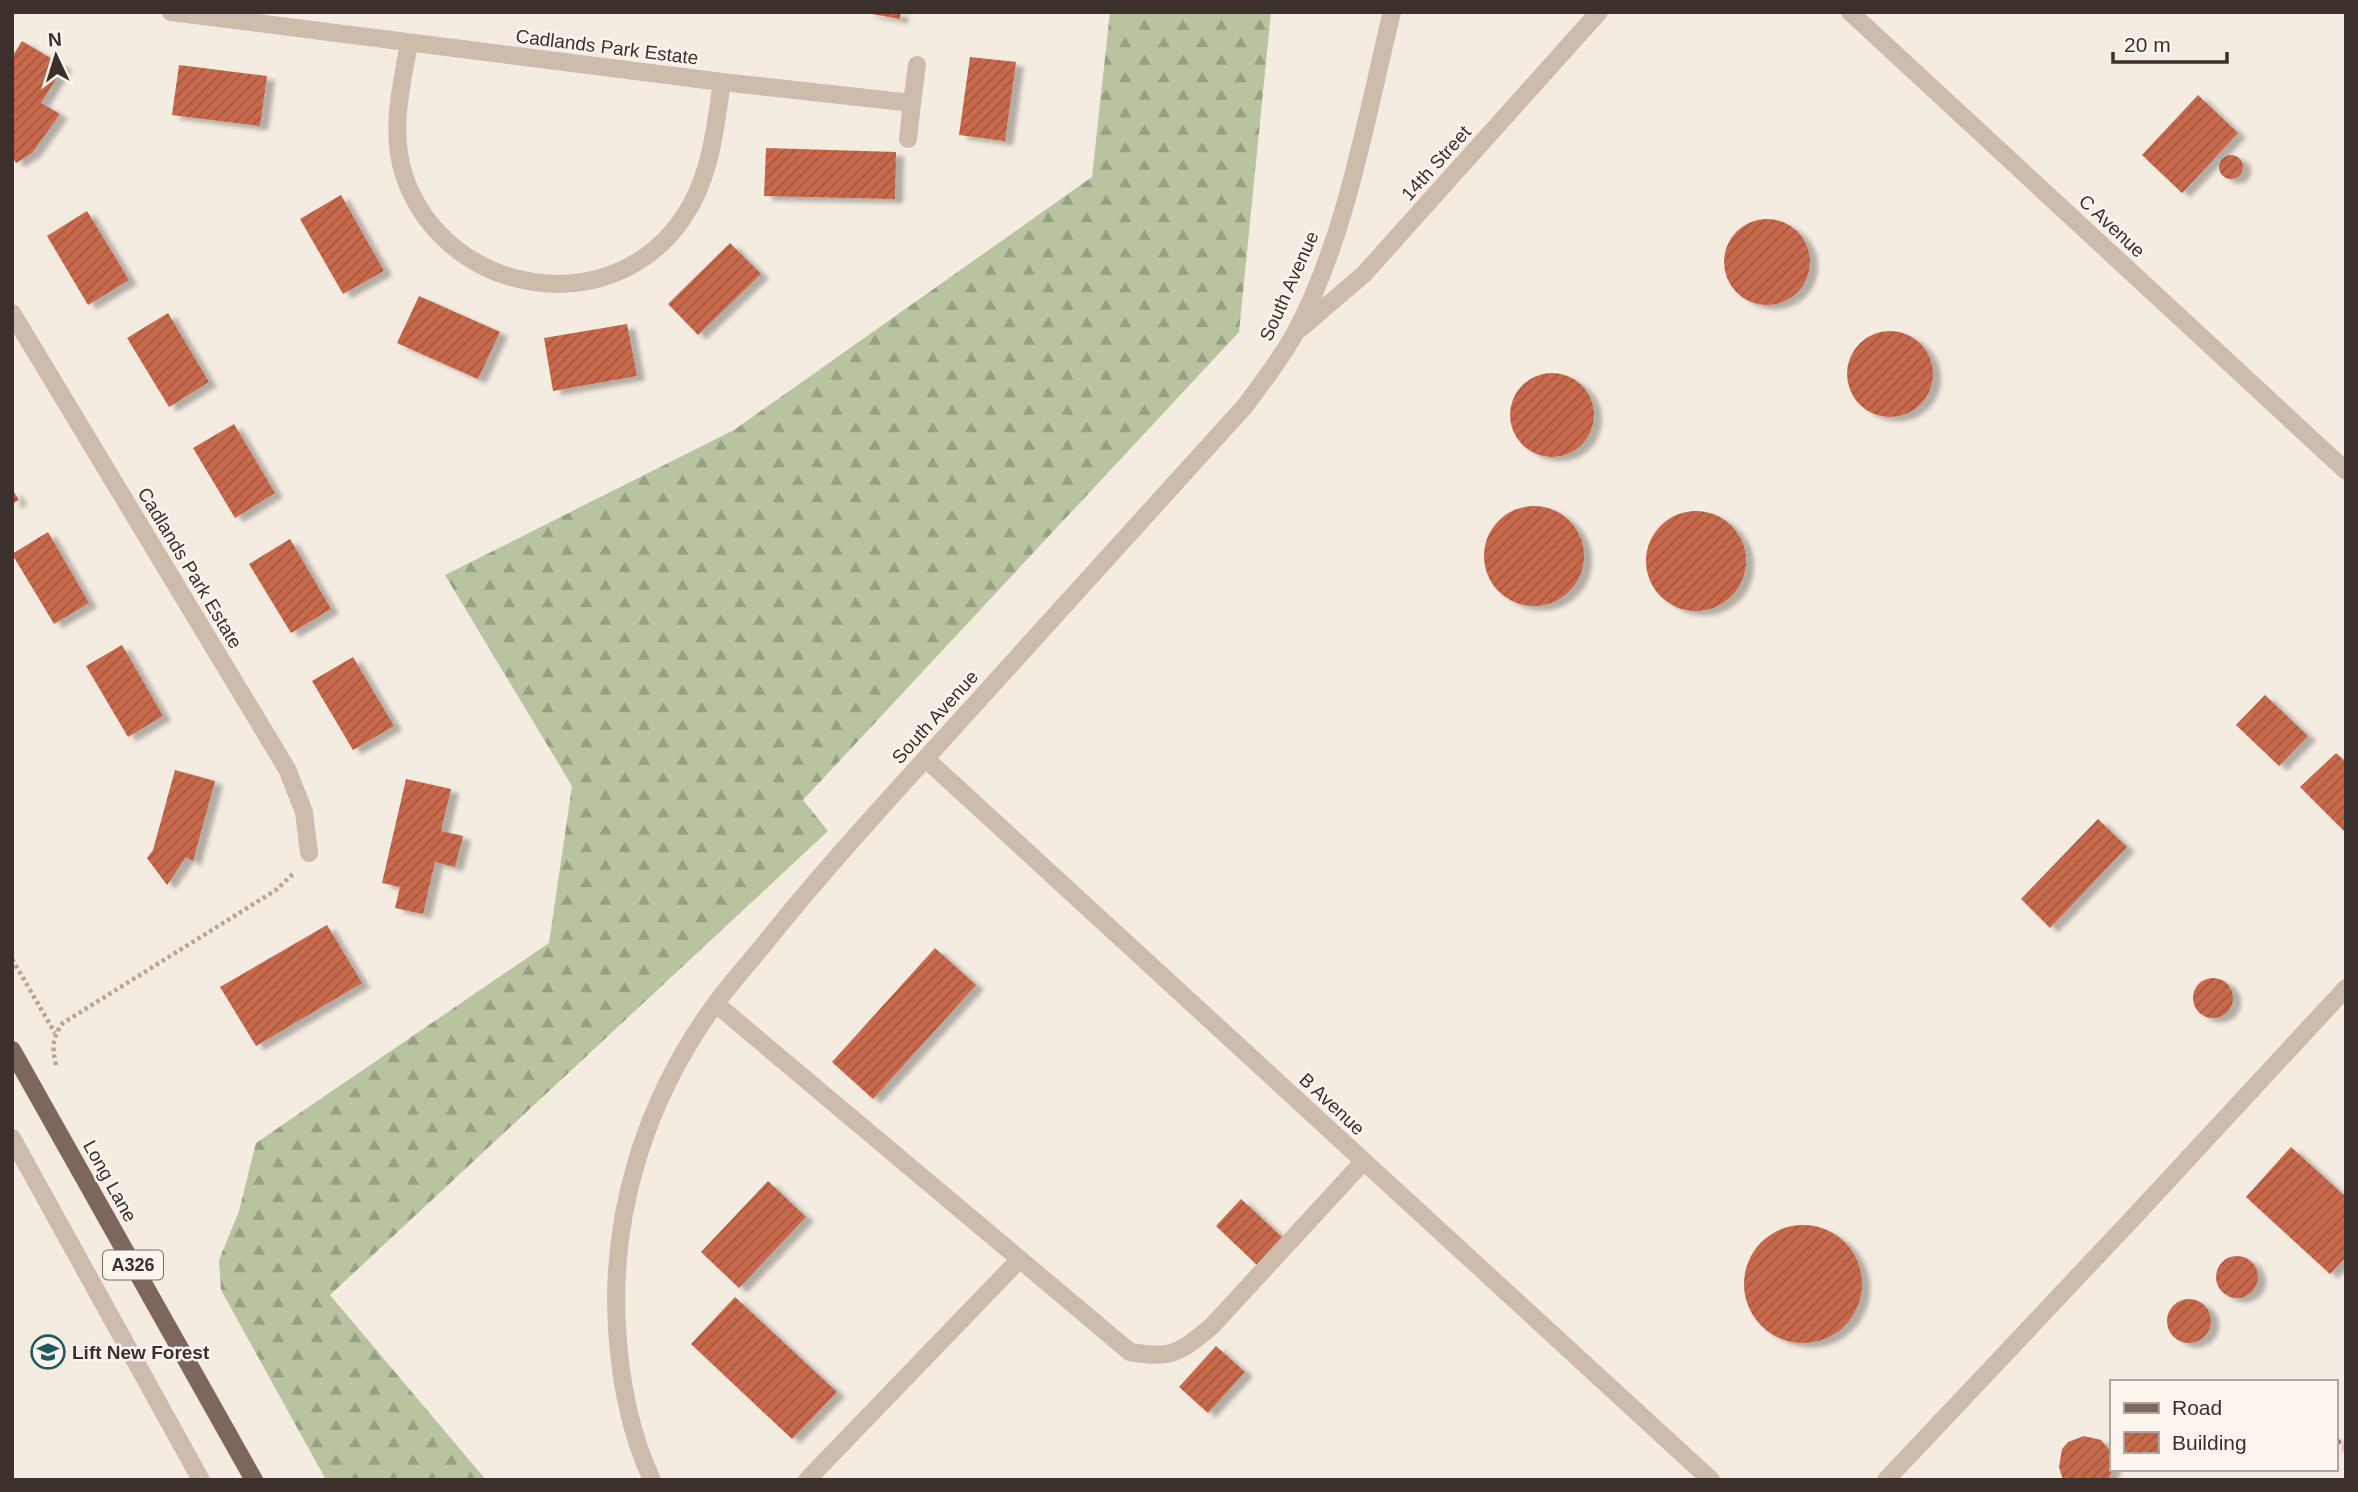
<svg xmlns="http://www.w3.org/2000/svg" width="2358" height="1492" font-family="Arial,sans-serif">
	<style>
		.forest { fill: url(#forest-firs) }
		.building { fill: url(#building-hatch); filter: url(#shadow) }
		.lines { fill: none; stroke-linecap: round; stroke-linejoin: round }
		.path { stroke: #b9a596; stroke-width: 4.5; stroke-dasharray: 3.5 3.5; stroke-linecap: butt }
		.lane { stroke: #cdbbac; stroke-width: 18 }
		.street { stroke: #cdbbac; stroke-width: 18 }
		.primary { stroke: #7d675c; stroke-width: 18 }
		.labels { text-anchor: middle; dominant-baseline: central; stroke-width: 5; stroke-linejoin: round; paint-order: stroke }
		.shield { fill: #fbf5ee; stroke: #756b66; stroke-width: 2 }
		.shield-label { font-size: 18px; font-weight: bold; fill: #3b302b }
		.street-label { font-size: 19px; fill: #3b302b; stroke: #fbf5ee }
		.poi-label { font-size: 19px; font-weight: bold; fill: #3b302b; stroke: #fbf5ee; text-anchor: start }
	</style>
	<defs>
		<pattern id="forest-firs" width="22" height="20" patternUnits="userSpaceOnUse" patternTransform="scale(1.75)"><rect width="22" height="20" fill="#b8c4a0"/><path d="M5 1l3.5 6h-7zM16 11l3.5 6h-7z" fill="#97a083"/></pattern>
		<pattern id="building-hatch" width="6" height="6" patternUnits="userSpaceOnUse" patternTransform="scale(1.75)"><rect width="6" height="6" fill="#c8694b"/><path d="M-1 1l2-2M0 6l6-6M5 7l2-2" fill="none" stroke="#a4573f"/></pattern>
		<filter id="shadow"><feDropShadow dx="8" dy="4.5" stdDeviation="2" flood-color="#0004"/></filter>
	</defs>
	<rect width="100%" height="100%" fill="#f4ebe1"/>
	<path class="forest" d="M1110,12h161l-32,320 -436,468 25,31 -498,464 156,185h-160l-105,-190 -2,-30 20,-49 17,-68 293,-200 23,-157 -127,-211 289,-145 358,-253z"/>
	<g class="building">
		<path d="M861,12h40l-1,7z"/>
		<path d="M22,41l42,25 -23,37 19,11 -28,39 -16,10 -4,-7v-99z"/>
		<path d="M970,57l46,5 -11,79 -46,-6z"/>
		<path d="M179,65l88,11 -7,50 -88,-11z"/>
		<path d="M2198,95l40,38 -56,60 -40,-38z"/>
		<path d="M766,148l130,4 -1,47 -131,-3z"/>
		<circle cx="2231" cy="167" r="12"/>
		<path d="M341,195l43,76 -41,23 -43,-75z"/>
		<path d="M87,211l42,69 -41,25 -41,-69z"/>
		<circle cx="1767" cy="262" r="43"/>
		<path d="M730,243l31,31 -63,61 -30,-31z"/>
		<path d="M419,296l81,36 -22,47 -81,-36z"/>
		<path d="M168,313l41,69 -40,25 -42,-69z"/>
		<path d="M627,324l10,52 -84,15 -9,-53z"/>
		<circle cx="1890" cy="374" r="43"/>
		<circle cx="1552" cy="415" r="42"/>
		<path d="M234,424l41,69 -40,25 -42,-70z"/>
		<path d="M12,489l7,11 -7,4z"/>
		<circle cx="1534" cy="556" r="50"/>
		<circle cx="1696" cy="561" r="50"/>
		<path d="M48,532l41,71 -35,21 -42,-70z"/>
		<path d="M290,539l41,70 -40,24 -42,-69z"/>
		<path d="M122,645l41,71 -35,21 -42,-71z"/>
		<path d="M353,657l41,69 -41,24 -41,-69z"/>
		<path d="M2265,695l43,41 -29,30 -43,-41z"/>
		<path d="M2336,753l10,9v71l-46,-46z"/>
		<path d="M175,770l40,11 -22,80 -7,-4 -19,28 -20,-27 6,-8z"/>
		<path d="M406,779l45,10 -10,42 22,5 -8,31 -20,-5 -12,52 -28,-6 5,-21 -18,-4z"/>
		<path d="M2098,819l29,28 -77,81 -29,-29z"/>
		<path d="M327,925l35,58 -106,63 -36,-59z"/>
		<path d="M935,948l41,37 -103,114 -41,-37z"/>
		<circle cx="2213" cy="998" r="20"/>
		<path d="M2291,1147l55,50v60l-16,17 -84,-77z"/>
		<path d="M768,1181l38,36 -67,71 -38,-36z"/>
		<path d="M1241,1199l43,40 -26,27 -42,-40z"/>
		<circle cx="1803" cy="1284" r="59"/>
		<circle cx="2237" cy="1277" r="21"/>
		<path d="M735,1297l102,95 -45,47 -101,-95z"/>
		<circle cx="2189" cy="1321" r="22"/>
		<path d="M1216,1346l29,26 -37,41 -29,-26z"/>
		<path d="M2335,1435l7,7 -7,7z"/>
		<path d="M2084,1436l17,4 10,12 2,17 -5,11h-44l-2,-3 -3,-10 3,-18 6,-7z"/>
	</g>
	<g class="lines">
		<g class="path">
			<path d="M12,959l43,74"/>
			<path d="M56,1065c-4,-17 -4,-28 7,-42l213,-133 18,-17"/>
		</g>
		<g class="lane">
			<path d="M1850,12l496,459"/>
			<path d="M1300,329l64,-55 235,-262"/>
			<path d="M926,759l785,721"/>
			<path d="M716,1004l414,348c42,7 49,1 81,-25l152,-165"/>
			<path d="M12,1138l189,342"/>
			<path d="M652,1480c-22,-47 -32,-101 -35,-152 -7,-117 30,-231 99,-325 18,-24 39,-47 58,-71 55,-68 114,-132 172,-196 100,-110 200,-220 299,-330 17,-23 35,-46 49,-71 52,-96 72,-217 98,-323"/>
			<path d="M807,1480l213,-221"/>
			<path d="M1886,1480l247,-262 213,-230"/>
		</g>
		<g class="street">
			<path d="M171,12l551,70c-7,46 -11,96 -39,136 -73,107 -239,77 -279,-43 -14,-43 -3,-88 5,-131"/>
			<path d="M722,82l190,21 5,-38"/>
			<path d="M908,139l4,-36"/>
			<path d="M12,313l275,456 17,43 5,41"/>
		</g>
		<path class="primary" d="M12,1050l242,430"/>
	</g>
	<defs>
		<symbol id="school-ring" viewBox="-11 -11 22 22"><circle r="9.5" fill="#fbf5ee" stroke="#1f5a5e" stroke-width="1.5"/><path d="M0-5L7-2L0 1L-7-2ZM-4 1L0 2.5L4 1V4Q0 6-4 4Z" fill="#1f5a5e"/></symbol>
	</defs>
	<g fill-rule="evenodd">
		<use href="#school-ring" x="29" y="1333" width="38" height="38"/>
	</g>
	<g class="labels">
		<rect class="shield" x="103" y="1250.5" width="60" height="29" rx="5"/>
		<g class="shield-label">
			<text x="133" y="1265">A326</text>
		</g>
		<g class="street-label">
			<text transform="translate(607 47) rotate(7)">Cadlands Park Estate</text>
			<text transform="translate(1436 163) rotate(-48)">14th Street</text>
			<text transform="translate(2112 226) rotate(43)">C Avenue</text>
			<text transform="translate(1289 286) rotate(-66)">South Avenue</text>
			<text transform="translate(190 568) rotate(59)">Cadlands Park Estate</text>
			<text transform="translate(935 717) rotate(-48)">South Avenue</text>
			<text transform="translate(1332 1104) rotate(43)">B Avenue</text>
			<text transform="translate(110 1181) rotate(61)">Long Lane</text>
		</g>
		<g class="poi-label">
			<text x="72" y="1352">Lift New Forest</text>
		</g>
	</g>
	<rect width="2358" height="1492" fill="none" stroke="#3b302b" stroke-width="28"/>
	<rect x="2110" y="1380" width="228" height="91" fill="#fbf5ee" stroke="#aea6a0" stroke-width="2"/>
	<rect x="2124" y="1403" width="35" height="10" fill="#7d675c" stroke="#aea6a0" stroke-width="2"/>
	<text x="2172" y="1415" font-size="21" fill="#3b302b">Road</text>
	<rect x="2124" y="1432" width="35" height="21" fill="url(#building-hatch)" stroke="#aea6a0" stroke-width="2"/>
	<text x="2172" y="1450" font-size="21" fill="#3b302b">Building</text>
	<g transform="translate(56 56) rotate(356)" stroke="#fbf5ee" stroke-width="5" paint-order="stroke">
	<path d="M0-5L12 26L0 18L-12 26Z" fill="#3b302b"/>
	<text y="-10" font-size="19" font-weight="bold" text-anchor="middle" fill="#3b302b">N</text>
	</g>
	<path d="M2113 52v10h114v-10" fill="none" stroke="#3b302b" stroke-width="3.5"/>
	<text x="2124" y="52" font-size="21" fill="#3b302b" stroke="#fbf5ee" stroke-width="5" paint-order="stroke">20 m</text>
</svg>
